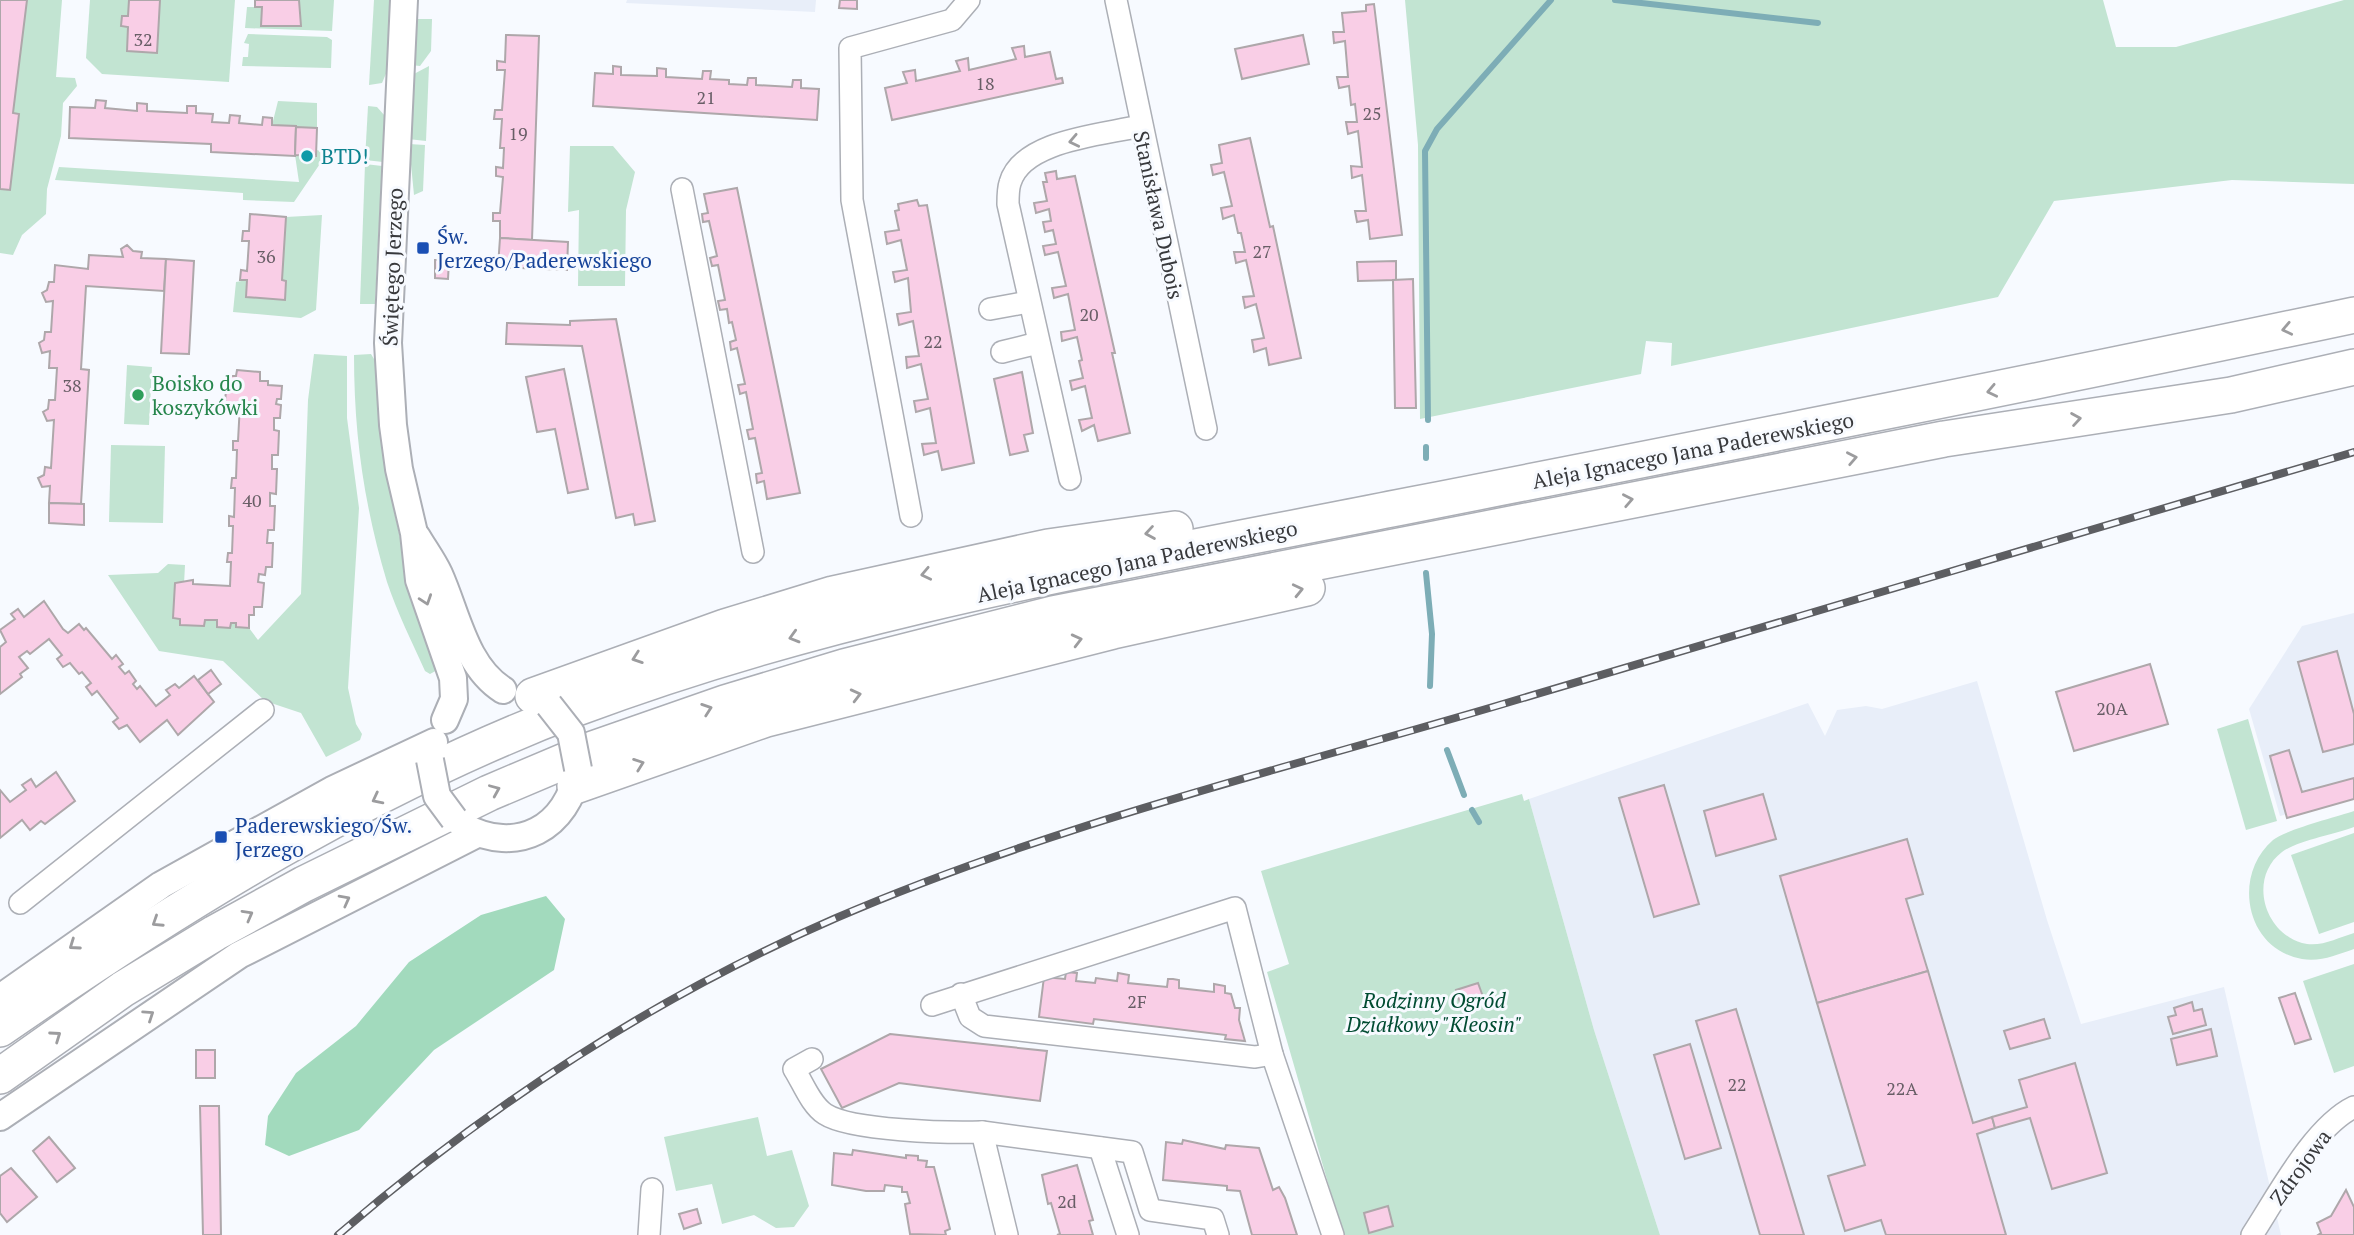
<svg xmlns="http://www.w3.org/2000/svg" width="2354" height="1235" font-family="'PT Serif',serif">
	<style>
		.built { fill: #e8eef9 }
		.green { fill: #c2e4d2 }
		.forest { fill: #a2dabd }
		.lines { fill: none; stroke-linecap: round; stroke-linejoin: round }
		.stream { stroke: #7dadb6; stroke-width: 6 }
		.building { fill: #f9cee6; stroke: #aea7aa; stroke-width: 2 }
		.minor-casing { stroke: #acafb6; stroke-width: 24 }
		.tertiary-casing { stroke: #acafb6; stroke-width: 30 }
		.primary-casing { stroke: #acafb6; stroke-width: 38 }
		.minor { stroke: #fff; stroke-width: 21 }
		.tertiary { stroke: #fff; stroke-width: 26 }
		.primary { stroke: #fff; stroke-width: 35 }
		.rail-casing { stroke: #5d5e62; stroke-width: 8 }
		.rail { stroke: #f7faff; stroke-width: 5; stroke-dasharray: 16; stroke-linecap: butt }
		.tertiary-bridge-casing { stroke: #acafb6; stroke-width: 30; stroke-linecap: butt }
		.tertiary-bridge { stroke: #fff; stroke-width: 26 }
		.oneway { stroke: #9c9c9e }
		.culture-dot { fill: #0f9aa8; stroke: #f7faff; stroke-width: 2.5 }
		.transit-dot { fill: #1a4fb4; stroke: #f7faff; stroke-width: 2.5 }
		.leisure-dot { fill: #2e9e5b; stroke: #f7faff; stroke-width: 2.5 }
		.labels { text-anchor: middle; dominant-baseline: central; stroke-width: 6; stroke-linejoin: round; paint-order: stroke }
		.number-label { font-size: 18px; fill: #685e66 }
		.culture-label { font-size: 21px; fill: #0d838f; stroke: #f7faff; text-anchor: start }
		.street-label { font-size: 21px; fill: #38393c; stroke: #f7faff }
		.transit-label { font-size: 21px; fill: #164399; stroke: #f7faff; text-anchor: start }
		.leisure-label { font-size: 21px; fill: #27864d; stroke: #f7faff; text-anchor: start }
		.park-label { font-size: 21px; font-style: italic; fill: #014c32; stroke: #f7faff }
	</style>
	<rect width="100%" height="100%" fill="#f7faff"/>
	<g class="built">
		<path d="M627,0h189l-1,12 -189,-9z"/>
		<path d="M2354,613v184l-74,19 -31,-107 53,-83z"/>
		<path d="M1977,681l70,239 34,104 143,-37 57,248h-621l-66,-205 -65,-231 279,-96 17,33 12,-26 29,-4 16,3z"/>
	</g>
	<g class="green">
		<path d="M27,0h35l-6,77 19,1 2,8 -14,17 -2,33 -14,53 -1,25 -24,21 -9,20 -13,-2v-64l10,1 9,-76 -6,-1z"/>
		<path d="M90,0h145l-6,82 -127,-8 -16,-16z"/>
		<path d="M299,0h35l-2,31 -87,-3 2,-21h15v19h39z"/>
		<path d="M374,0h16l-2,69 -6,14 -13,2z"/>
		<path d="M1405,0h698l13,47h60l168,-47h10v184l-122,-4 -178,21 -56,96 -327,69 1,-23 -26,-2 -5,33 -221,45 -2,-274z"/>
		<path d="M416,19h16l-1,32 -11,15 -9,-1z"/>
		<path d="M248,34l79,3 5,3 -1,28 -89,-2 1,-9h5l1,-13 -5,-1z"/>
		<path d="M429,66l-3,75 -18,-2 4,-64z"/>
		<path d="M278,101l39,2v25l-45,-3z"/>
		<path d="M368,106l9,1 8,9 -2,46 -18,-2z"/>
		<path d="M409,144l16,1 -2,46 -9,4z"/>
		<path d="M570,146h43l22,26 -9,38 -1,76h-47l1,-76 -11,2z"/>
		<path d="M316,150l12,2 -34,50 -51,-2v-7l-188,-13 4,-13 240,15 -4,-27 21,1z"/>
		<path d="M365,164l17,2 -7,138h-15z"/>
		<path d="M322,215l-6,95 -15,8 -68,-6 3,-30 11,-2 -1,17 39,3 1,-19 -4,-1 4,-63z"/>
		<path d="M314,354l33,2v62l12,90 -11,180 8,36 6,10 -2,6 -34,17 -25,-44 -36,-12 -42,-40 -64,-10 -51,-76 50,-2 10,-9 17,1 -1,19h-9l-2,34 44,2v7l13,1 1,-5h5v4l13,1 9,12 43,-46 7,-194z"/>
		<path d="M371,354l6,10 17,147 16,70 31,87 -11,6 -5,-3c-13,-29 -28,-59 -38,-89 -23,-77 -33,-147 -33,-227z"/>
		<path d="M127,365l25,2 -3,58 -25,-1z"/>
		<path d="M111,445l54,1 -2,77 -54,-1z"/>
		<path d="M2248,719l29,102 -31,9 -29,-101z"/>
		<path d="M1522,794l2,7 5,-2 65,231 66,205h-317l-76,-263 22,-8 -28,-93z"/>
		<path d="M2354,811v16c-19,7 -57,14 -72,25 -34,26 -18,80 20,91 18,5 35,-5 52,-10v16c-18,6 -33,13 -52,10 -57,-10 -70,-84 -29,-119 12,-10 63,-23 81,-29z"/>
		<path d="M2354,833v89l-35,12 -28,-79z"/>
		<path d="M2354,964v102l-20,7 -31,-92z"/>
		<path d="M758,1117l9,39 25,-6 17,56 -15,21 -18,1 -22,-13 -32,9 -10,-40 -36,7 -12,-54z"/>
	</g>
	<path class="forest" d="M546,896l19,23 -11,51 -120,80 -75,80 -70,26 -24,-11 3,-29 28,-43 60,-47 53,-64 72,-47z"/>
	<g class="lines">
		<g class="stream">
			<path d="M1615,0l203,23"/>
			<path d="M1428,420l-3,-269 12,-22 114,-129"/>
			<path d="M1426,447v11"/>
			<path d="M1426,573l6,61 -2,52"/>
			<path d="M1447,750l17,45"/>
			<path d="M1472,810l7,12"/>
		</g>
	</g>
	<g class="building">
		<path d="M0,0h27l-14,113 6,1 -9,76 -10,-1z"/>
		<path d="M129,0h31l-3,53 -30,-2 1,-24 -7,-1 1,-10h6z"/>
		<path d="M255,0h44l2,26h-40l1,-19h-7z"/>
		<path d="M840,0h17v9l-18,-1z"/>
		<path d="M1374,4l28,231 -32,4 -2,-19 -11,2 -2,-11h11l-4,-36 -10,3 -1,-12 11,1 -4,-36 -10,3 -2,-12h11l-2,-18 -4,1 -2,-19 -10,2 -2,-11h11l-3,-36 -11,2 -1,-11h11l-2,-19 24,-2v-6z"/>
		<path d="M506,35l33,1 -7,204 -32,-2v-17h-7v-8h7l3,-36 -7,-1v-9l7,1 1,-20h-4l2,-29h-8l1,-9h7l3,-40h-8v-9l8,1z"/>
		<path d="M1303,35l6,29 -67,15 -7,-30z"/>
		<path d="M1024,46l1,11 25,-5 6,27 6,-1 1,5 -171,37 -7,-32 22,-5 -4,-11 12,-2 1,11 44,-10 -4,-10 12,-3 1,12 47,-11 -4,-11z"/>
		<path d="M613,66l8,1v8l36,1v-8l9,1v8l36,2 1,-8h8l-1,8 19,1v4l18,1 1,-7h8v7l36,2 1,-7h8v8l18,1 -2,31 -224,-14 2,-33 18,1z"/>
		<path d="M96,100l10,1 -1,7 32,3v-8l10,1v7l40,2v-7h9v7l17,1 -1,8 17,1 1,-8 10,1 -1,7 23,2 1,-8 9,1v7l24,1 -1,30 -84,-4v-8l-142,-6 1,-31 25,1z"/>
		<path d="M296,127l21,1 -1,28 -21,-1z"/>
		<path d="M1250,138l20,89 3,-1 28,132 -32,7 -3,-17 -12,4 -2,-12 12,-2 -8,-34 -11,4 -2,-11 11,-1 -8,-36 -10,3 -2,-11h11l-4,-19h-3l-4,-18 -11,4 -2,-11 11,-2 -8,-34 -11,3 -2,-10 11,-2 -3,-18z"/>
		<path d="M1056,171l1,8 18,-3 40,177h-3l18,80 -32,8 -4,-16 -12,6 -3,-11 13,-2 -7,-32 -13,4 -2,-9 13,-3 -4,-17 3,-1 -5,-23 -15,4 -1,-9 14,-2 -7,-36 -14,4 -2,-10 14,-2 -8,-34 -13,3 -2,-9 13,-2 -3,-14 -8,2 -2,-10 8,-1 -2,-12 -13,4 -2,-10 13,-2 -4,-19h4l-2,-9z"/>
		<path d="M737,188l63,305 -33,6 -3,-18 -7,2 -1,-9 6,-1 -7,-35 -6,1 -2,-9 6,-1 -7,-37 -6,2 -2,-9 7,-1 -8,-36 -6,2 -1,-8 6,-2 -4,-18 -3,1 -2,-14 -7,1 -2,-9 7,-1 -7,-35 -6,1 -2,-8 7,-2 -8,-35 -6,1 -1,-8 6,-1 -4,-19z"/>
		<path d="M917,200l2,6 8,-1 47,258 -32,7 -4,-19 -14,4 -2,-11 14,-1 -6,-35 -14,4 -2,-11 14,-2 -7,-35 -14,4 -1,-11 13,-1 -6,-35 -14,4 -2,-11 14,-2 -3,-34 -13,4 -2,-10 14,-2 -6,-30 -14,4 -2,-12 14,-2 -4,-19 4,-1 -1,-6z"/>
		<path d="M250,214l36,3 -4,63 4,1 -1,19 -39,-3 1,-17h-7l1,-10 6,1 2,-30h-7l1,-10h6z"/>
		<path d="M500,238l68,4 -1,28 -69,-3z"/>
		<path d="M127,245l6,6 9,1 -1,6 25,1 -2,32 -78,-5 -5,83 8,1 -8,134 -32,-1 1,-17 -8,1 -4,-9 6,-3 1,-8 6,1 3,-48 -7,1 -4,-9 5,-3 1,-9h6l2,-32h-8l1,-17 -8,2 -3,-10 5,-3 1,-8h6l2,-31 -7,1 -4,-9 5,-3 2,-8h5l1,-17 33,4 1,-14 34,2 -2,-8z"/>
		<path d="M166,259l28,2 -5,93 -28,-1z"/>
		<path d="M435,260h14l-1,19 -13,-1z"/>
		<path d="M1396,261v19l-38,1 -1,-19z"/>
		<path d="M1413,279l3,129h-21l-2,-128z"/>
		<path d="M616,319l39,202 -20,4 -2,-11 -17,4 -34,-172 -76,-2 1,-21 63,2v-4z"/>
		<path d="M564,369l24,120 -20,4 -13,-64 -18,3 -11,-55z"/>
		<path d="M237,370l23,2v9h8v4l14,1 -1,13h-4l-1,5 5,1 -1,13h-6v12l5,1 -1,24h-6v14h5l-1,25 -6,-1v13h5l-1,24h-6l-1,13h6l-1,24h-6l-1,8 -6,-1 -1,8 6,1 -2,24h-8v8h-5v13l-13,-1v-4h-5l-1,5 -13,-1v-7h-12l-1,6 -24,-1v-6l-7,-1 2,-35 18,-3v4l37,2 1,-24h-4l1,-9h4l1,-27h-4v-10l5,1 1,-29h-4l1,-10h4l1,-28h-4v-9h5l2,-37 -15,-1 2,-27h9z"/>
		<path d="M1022,372l11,61 -9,2 4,16 -18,4 -16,-76z"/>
		<path d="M49,503l35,1v21l-35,-2z"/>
		<path d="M44,601l19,28 5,4 11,-9 5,6 2,-2 26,31 4,-4 7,9 -4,3 6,7 4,-3 7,10 -3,3 4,5 3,-3 16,20 14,-11 -4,-5 9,-6 4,4 15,-12 20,26 -36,33 -11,-15 -27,22 -13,-17 -8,4 -6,-7 5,-4 -21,-27 -5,4 -6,-8 5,-4 -9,-11 -3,2 -9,-11 -7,4 -6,-8 5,-4 -13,-16 -19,15 -3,-3 -8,6 9,11 -8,6 2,3 -22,17v-47l6,-5 -6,-12 15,-11 -4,-5 7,-5 6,8z"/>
		<path d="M2337,651l17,63v30l-31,8 -25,-90z"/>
		<path d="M2150,664l18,60 -94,27 -18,-59z"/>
		<path d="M211,670l10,14 -13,10 -10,-14z"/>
		<path d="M2289,750l13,42 52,-14v21l-67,19 -17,-62z"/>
		<path d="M56,772l19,29 -30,23 -4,-3 -11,9 -8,-10 -22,18v-48l10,12 16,-12 -4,-5 9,-6 5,8z"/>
		<path d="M1664,785l35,119 -45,13 -35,-119z"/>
		<path d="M1763,794l13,45 -60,17 -12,-45z"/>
		<path d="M1907,839l16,55 -17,5 22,72 -111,32 -37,-127z"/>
		<path d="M1928,971l45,152 19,-6 3,11 -18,6 29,101h-120l-5,-15 -36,11 -17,-55 37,-11 -48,-162z"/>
		<path d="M1066,972l11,1 -1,8 19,2 1,-5 21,3 1,-8 11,2 -1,8 39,4 1,-8h5l6,1v8l35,4v-8l11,2v7l6,1 4,14h5l-1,12 6,21 -20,-2 1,-4 -132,-16 -1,5 -54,-7 5,-40 21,2z"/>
		<path d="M1478,983l7,19 -23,7 -6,-19z"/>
		<path d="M2295,993l16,46 -16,5 -16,-46z"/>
		<path d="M2192,1002l2,9 8,-2 4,16 -33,9 -5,-17 8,-2 -2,-7z"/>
		<path d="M1736,1009l68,226h-44l-26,-88 -38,-126z"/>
		<path d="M2044,1019l6,19 -40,11 -6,-18z"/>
		<path d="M2211,1029l6,27 -40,9 -6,-26z"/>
		<path d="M890,1034l157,17 -7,50 -141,-18 -57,25 -21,-39z"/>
		<path d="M1690,1044l31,104 -36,11 -31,-104z"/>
		<rect x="196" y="1050" width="19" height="28"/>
		<path d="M2075,1063l32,110 -55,16 -22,-71 -35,10 -3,-11 35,-10 -8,-27z"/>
		<path d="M200,1106h19l2,129h-18z"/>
		<path d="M49,1137l26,31 -18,14 -24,-31z"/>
		<path d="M1183,1140l42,9 1,-4 33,3 14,42 6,-3 6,11 12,37h-45l-12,-44 -13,-1v-4l-64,-6 3,-38 16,2z"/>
		<path d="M853,1150l53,8v-3l12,1v4l9,1 -1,6h8l16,62 -5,2 1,4 -36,-1 -5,-30 5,-1 -3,-11h-5v-5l-17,-2 -1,6h-18l-34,-6 2,-32 18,2z"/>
		<path d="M1077,1165l16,55 -4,1 4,14h-36l3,-1 -9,-31 -3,1 -6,-29z"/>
		<path d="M11,1168l26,29 -30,25 -7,-9v-37z"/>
		<path d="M2346,1190l8,17v28h-36l3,-2 -4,-10 14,-7z"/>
		<path d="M1388,1206l5,20 -24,7 -5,-20z"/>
		<path d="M697,1209l4,14 -17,6 -5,-15z"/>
	</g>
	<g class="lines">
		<defs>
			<g id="minor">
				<path d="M1116,0l90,429"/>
				<path d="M682,189l71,363"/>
				<path d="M990,309l38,-7"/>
				<path d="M1002,352l36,-9"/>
				<path d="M1070,479l-62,-275c0,-7 0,-15 2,-21 12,-43 93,-48 130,-57"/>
				<path d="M911,516l-59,-316 -2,-152 102,-28 17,-20"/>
				<path d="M20,903l243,-193"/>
				<path d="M961,994l9,23 14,9 271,31 17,-3"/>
				<path d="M932,1005l303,-97 37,146 61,181"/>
				<path d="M812,1059l-18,10c9,14 17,36 31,45 26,17 125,19 157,18l25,103"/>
				<path d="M982,1132l150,20 18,58 63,9 5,16"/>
				<path d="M1100,1148l28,87"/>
				<path d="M649,1235l3,-46"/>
				<path d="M2252,1235c25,-38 61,-108 102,-128"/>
			</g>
			<g id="tertiary">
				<path d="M404,0l-16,343 5,82 6,44 15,64 5,47 34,98 1,21 -9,21"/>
				<path d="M417,537c7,12 16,24 22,37 18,40 26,92 64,116"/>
				<path d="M463,826c54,30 105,2 115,-57"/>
				<path d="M0,998l161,-113 171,-95 102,-48"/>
				<path d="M0,1117l239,-162 238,-121"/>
			</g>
			<g id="primary">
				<path d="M533,696l192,-69 108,-33 215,-47 127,-18"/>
				<path d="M575,786l191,-67 347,-88 194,-43"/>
				<path d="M0,1029c180,-125 371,-243 577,-321 257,-97 530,-143 799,-196 326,-64 653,-128 978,-197"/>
				<path d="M0,1076l123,-87 92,-56 89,-49 185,-91 104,-44 132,-46 119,-36 209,-53 891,-175 287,-44 123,-28"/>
			</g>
		</defs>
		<use href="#minor" class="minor-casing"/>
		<use href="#tertiary" class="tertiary-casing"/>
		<use href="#primary" class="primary-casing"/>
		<use href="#minor" class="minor"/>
		<use href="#tertiary" class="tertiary"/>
		<use href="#primary" class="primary"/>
		<defs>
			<path id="rail" d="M338,1235c150,-129 316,-238 498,-317 213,-92 444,-148 667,-214 284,-84 567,-168 851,-252"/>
		</defs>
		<use href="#rail" class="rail-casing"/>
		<use href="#rail" class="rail"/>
		<defs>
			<g id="tertiary-bridge">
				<path d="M549,705l22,28 7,36"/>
				<path d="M430,760l7,36 17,23"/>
			</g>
		</defs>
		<use href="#tertiary-bridge" class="tertiary-bridge-casing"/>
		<use href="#tertiary-bridge" class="tertiary-bridge"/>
	</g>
	<defs><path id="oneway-chevron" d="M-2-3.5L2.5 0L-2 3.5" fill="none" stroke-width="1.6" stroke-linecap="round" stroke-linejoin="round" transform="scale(1.75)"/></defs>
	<g class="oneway">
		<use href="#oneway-chevron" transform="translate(1074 141) rotate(168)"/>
		<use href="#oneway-chevron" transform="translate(2287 329) rotate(168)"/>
		<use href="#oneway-chevron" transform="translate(1992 391) rotate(168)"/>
		<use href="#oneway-chevron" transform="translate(2076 419) rotate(-9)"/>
		<use href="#oneway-chevron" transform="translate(1852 458) rotate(-11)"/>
		<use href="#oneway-chevron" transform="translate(1628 500) rotate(-11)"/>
		<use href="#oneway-chevron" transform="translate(1150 533) rotate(171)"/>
		<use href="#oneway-chevron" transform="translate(926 574) rotate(168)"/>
		<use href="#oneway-chevron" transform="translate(1298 590) rotate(-13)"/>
		<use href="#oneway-chevron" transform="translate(426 600) rotate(71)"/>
		<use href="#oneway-chevron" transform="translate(794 637) rotate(164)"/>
		<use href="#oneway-chevron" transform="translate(1077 640) rotate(-14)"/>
		<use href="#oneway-chevron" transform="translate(637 658) rotate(161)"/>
		<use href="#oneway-chevron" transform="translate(856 695) rotate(-14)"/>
		<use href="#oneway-chevron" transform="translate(707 709) rotate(-19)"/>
		<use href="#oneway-chevron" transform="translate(639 764) rotate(-20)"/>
		<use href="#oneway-chevron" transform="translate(495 790) rotate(-23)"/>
		<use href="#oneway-chevron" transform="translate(377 799) rotate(153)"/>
		<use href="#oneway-chevron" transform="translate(345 900) rotate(-28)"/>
		<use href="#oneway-chevron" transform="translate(248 915) rotate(-29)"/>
		<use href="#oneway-chevron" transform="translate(157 922) rotate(147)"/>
		<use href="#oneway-chevron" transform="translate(74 945) rotate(145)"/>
		<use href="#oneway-chevron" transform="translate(149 1015) rotate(-34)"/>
		<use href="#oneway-chevron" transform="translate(56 1036) rotate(-35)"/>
	</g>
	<circle class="culture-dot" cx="307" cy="156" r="7"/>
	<g class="transit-dot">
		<rect x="416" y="241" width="14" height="14" rx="3.5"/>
		<rect x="214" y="830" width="14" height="14" rx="3.5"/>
	</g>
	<circle class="leisure-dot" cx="138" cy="395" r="7"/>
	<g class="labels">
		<g class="number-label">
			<text x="143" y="39">32</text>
			<text x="985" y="83">18</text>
			<text x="706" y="97">21</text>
			<text x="1372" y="113">25</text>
			<text x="518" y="133">19</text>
			<text x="1262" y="251">27</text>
			<text x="266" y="256">36</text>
			<text x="1089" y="314">20</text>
			<text x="933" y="341">22</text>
			<text x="72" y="385">38</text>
			<text x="252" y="500">40</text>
			<text x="2112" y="708">20A</text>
			<text x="1137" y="1001">2F</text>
			<text x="1737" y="1084">22</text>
			<text x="1902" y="1088">22A</text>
			<text x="1067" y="1201">2d</text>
		</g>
		<g class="culture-label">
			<text x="321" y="156">BTD!</text>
		</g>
		<g class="street-label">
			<text transform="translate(1159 215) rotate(78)">Stanisława Dubois</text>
			<text transform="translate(392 267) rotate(-88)">Świętego Jerzego</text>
			<text transform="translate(1693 450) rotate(-11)">Aleja Ignacego Jana Paderewskiego</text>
			<text transform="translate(1137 561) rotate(-12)">Aleja Ignacego Jana Paderewskiego</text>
			<text transform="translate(2300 1167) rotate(-54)">Zdrojowa</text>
		</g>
		<g class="transit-label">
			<text x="437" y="236">Św.<tspan x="437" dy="24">Jerzego/Paderewskiego</tspan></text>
			<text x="235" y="825">Paderewskiego/Św.<tspan x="235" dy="24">Jerzego</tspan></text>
		</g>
		<g class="leisure-label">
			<text x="152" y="383">Boisko do<tspan x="152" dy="24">koszykówki</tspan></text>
		</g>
		<g class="park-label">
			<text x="1434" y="1000">Rodzinny Ogród<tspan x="1434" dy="24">Działkowy "Kleosin"</tspan></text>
		</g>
	</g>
</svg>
